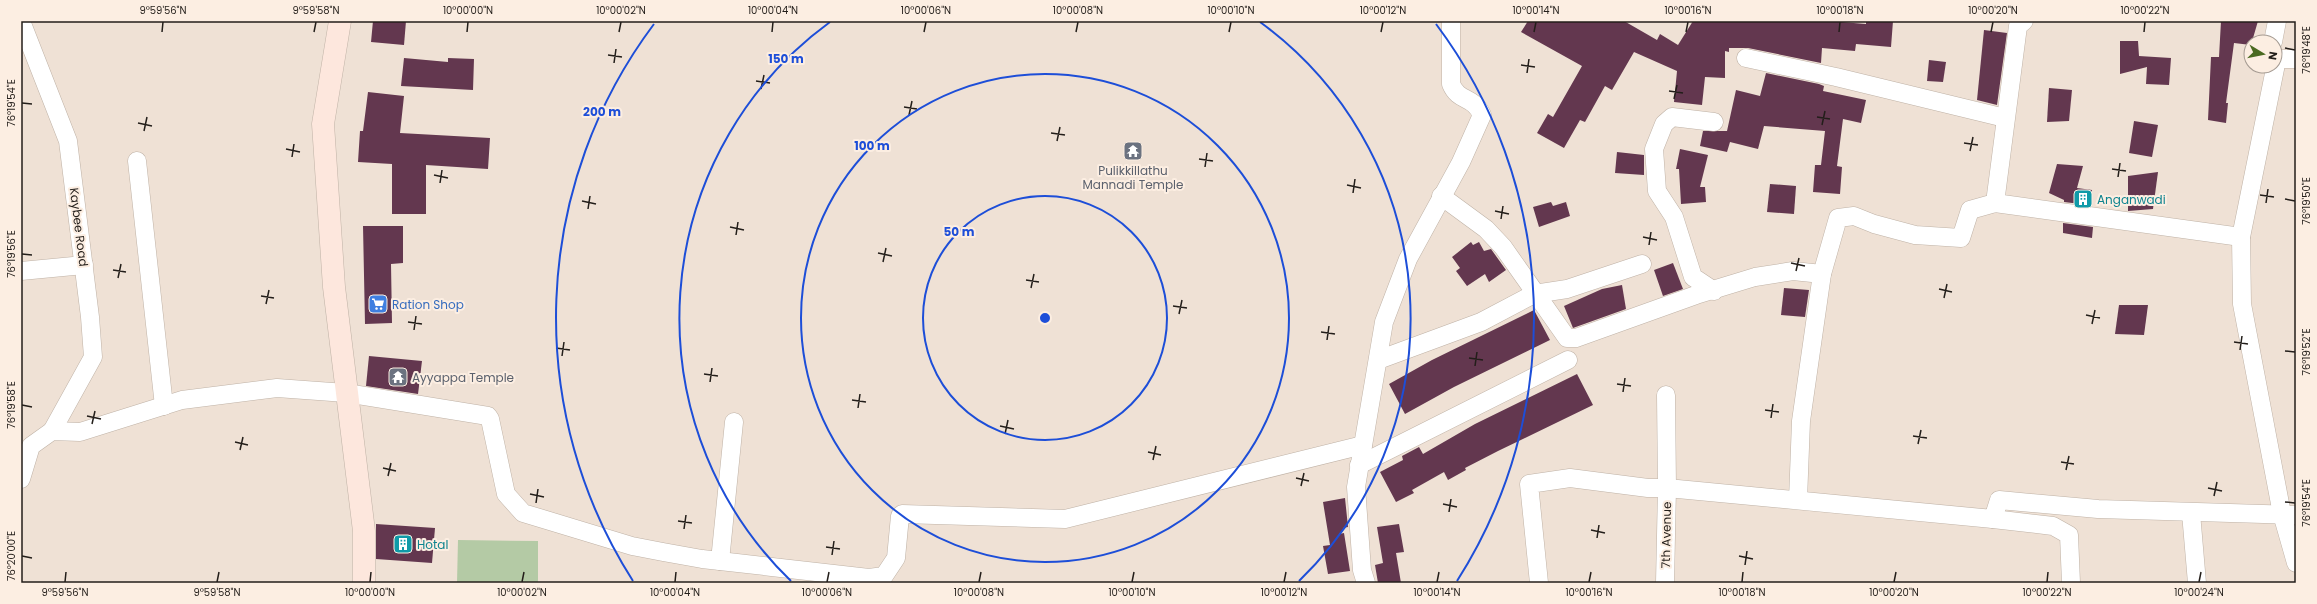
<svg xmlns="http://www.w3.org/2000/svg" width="2317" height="604" font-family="Poppins,sans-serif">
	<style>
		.green { fill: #b4caa5 }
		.building { fill: #63374f }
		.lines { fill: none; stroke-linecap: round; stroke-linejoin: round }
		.street-casing { stroke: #bfb2a6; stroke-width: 19 }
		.secondary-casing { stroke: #bfb2a6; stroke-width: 23 }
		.street { stroke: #fff; stroke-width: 18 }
		.secondary { stroke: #fde7dd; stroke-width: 22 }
		.ticks { fill: none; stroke: #231e1a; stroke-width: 1.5 }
		.ring { fill: none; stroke: #1d4ed8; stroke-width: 2 }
		.labels { text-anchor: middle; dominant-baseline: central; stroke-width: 4; stroke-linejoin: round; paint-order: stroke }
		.worship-label { font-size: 12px; fill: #5b616d; stroke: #fceee2 }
		.culture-label { font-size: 12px; fill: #0d838f; stroke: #fceee2; text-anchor: start }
		.street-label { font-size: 12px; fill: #231e1a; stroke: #fceee2 }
		.shop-label { font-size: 12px; fill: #366cbe; stroke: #fceee2; text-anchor: start }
		.centre { fill: #1d4ed8; stroke: #fceee2; stroke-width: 2 }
		.ring-label { font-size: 12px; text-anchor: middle; font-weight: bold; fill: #1d4ed8; stroke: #fceee2; stroke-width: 4; stroke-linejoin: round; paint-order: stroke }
		.neatline { fill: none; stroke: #231e1a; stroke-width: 1.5 }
		.ticks-label { font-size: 10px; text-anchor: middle; fill: #231e1a }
	</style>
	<rect width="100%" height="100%" fill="#efe1d5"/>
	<path class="green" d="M458,540l80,1v42h-81z"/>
	<g class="building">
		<path d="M373,21h33l-2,24 -33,-3z"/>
		<path d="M1528,21h96l33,19 3,-6 18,11 15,-24h136l37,3v-3h27l-2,26 -35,-3 -1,7 -33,-3 -1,15 -73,-15h-19v4l-4,-1v27l-20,-1 -3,28 -28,-3 3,-31 -43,-19 -22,38 -7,-4 -20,36 -5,-2 -16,28 -27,-15 11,-19 5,3 29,-51 -61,-34z"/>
		<path d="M2221,21h37l-7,24 -17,-2 -8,60h2l-2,20 -18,-3 3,-63h8z"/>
		<path d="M1984,30l23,3 -10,72 -20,-5z"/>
		<path d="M2120,41h18l1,15 32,2 -2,27 -23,-1 1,-17 -27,7z"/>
		<path d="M404,58l44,4v-4l26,1 -1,31 -72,-4z"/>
		<path d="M1929,60l17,2 -3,20 -16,-1z"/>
		<path d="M1766,73l53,11 5,2 -1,5 43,9 -5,23 -18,-4 -6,47 5,1 -2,27 -27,-2 2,-27h6l4,-34 -61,-5 -6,23 -28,-7 -3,10 -27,-6 3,-15h24l9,-41 24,6z"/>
		<path d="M2049,88l23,2 -3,31 -22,1z"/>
		<path d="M368,92l36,4 -4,37 90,5 -2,31 -62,-4v49h-34v-50l-34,-2 2,-31h3z"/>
		<path d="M2134,121l24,4 -6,32 -23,-4z"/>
		<path d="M1680,149l28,6 -8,32h5l1,15 -25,2 -2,-35h-3z"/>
		<path d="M1617,152l27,3v20l-29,-2z"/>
		<path d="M2057,164l26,2 -6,22 15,2 -3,15 -25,-3v-2l-15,-7z"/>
		<path d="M2158,172l-5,37 -25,2v-35z"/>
		<path d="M1770,184l26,2 -2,28 -27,-2z"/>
		<path d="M1551,202l2,4 13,-4 4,14 -31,11 -6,-20z"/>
		<path d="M2063,223l30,4 -1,11 -29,-5z"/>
		<path d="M363,226h40v37l-12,1 1,59 -27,1z"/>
		<path d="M1471,242l2,3 6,-3 5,9 7,-2 15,21 -17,12 -4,-8 -18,12 -11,-15 4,-3 -8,-11z"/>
		<path d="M1673,263l10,26 -20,7 -9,-26z"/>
		<path d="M1622,285l4,24 -53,19 -9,-22 38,-17z"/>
		<path d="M1784,288l25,2 -4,27 -24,-2z"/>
		<path d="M2119,305h29l-4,30 -29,-1z"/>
		<path d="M1534,310l16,30 -96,47 -49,27 -16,-30 43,-24z"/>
		<path d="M369,356l53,5 -4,33 -52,-8z"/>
		<path d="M1577,374l16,31 -95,46 -33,17 1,2 -18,10 -4,-8 -32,18 2,3 -18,9 -16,-30 23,-12 -1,-4 17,-9 4,7 52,-30z"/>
		<path d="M1345,498l3,29 -5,1v3l-4,3 5,-1 6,38 -22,3 -5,-28 7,-1 -7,-43z"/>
		<path d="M376,524l59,4 -3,35 -56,-4z"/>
		<path d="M1399,524l5,28 -8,1 5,30h-23l-3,-18 8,-2 -6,-36z"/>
	</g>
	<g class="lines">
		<defs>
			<g id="street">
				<path d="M21,21l47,120 22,176 3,40 -41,74"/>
				<path d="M2024,21l-6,5 -23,177 246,34"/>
				<path d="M2273,42l4,-21"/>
				<path d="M1746,58l90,19 169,41"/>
				<path d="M2277,59l-36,178 1,67 40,210 14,49"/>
				<path d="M2277,59h19"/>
				<path d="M137,161l27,245"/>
				<path d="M1441,196l45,33 17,18 64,91h9l120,-43 59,-18 38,-6 29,3"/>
				<path d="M21,271l63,-6"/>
				<path d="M1714,291l-21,-14 -19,-60 -17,-26 -3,-42 10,-25 8,-7 42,5"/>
				<path d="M1378,360l103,-38 53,-28 33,-5 75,-25"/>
				<path d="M1359,465l209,-105"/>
				<path d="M21,479l10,-33 21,-15 28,1 102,-32 95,-12 69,5 142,23 2,3 16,75 17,19 109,33 31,6 39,7 167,19 15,-2 12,-18 4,-42 2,-2 163,5 298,-74"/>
				<path d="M1798,500l3,-79 21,-147 16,-56 16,-2 20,8 41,11 46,3 9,-28 25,-7"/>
				<path d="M2191,513l6,70"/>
				<path d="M1993,519l60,7 16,9 2,48"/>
				<path d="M720,561l14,-139"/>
				<path d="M1366,583l-4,-13 -6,-83 28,-165 24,-63 53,-97 21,-47c-9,-20 -23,-12 -31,-31v-63"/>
				<path d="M1539,583l-10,-99 41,-6 78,10h19l326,31 6,-19 99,9 198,6"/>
				<path d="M1665,583l2,-95 -1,-93"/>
			</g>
			<path id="secondary" d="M340,21l-17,103 11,163 30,244v52"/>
		</defs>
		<use href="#street" class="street-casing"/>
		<use href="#secondary" class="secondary-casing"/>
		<use href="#street" class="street"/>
		<use href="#secondary" class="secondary"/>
	</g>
	<path class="ticks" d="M162,32l1,-10M314,32l2,-10M467,32l1,-10M619,32l2,-10M772,32l1,-10M924,32l2,-10M1076,32l2,-10M1229,32l2,-10M1381,32l2,-10M1534,32l2,-10M1686,32l2,-10M1839,32l1,-10M1991,32l2,-10M2144,32l1,-10M2285,48l10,2M608,55l14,2M614,63l2,-14M1521,65l14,2M1527,73l2,-14M756,81l14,2M761,89l3,-14M1669,91l14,2M1674,99l3,-14M22,103l10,1M904,107l13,2M909,115l3,-14M1817,117l13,2M138,123l14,3M1822,125l3,-14M144,131l3,-14M1051,133l14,2M1057,141l3,-14M1964,143l14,2M286,149l14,3M1970,151l3,-14M292,157l2,-13M1199,159l14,2M1205,167l2,-14M2112,169l14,2M434,175l14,3M2118,177l2,-14M440,183l2,-13M1347,185l14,3M1353,193l2,-14M2260,195l14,2M2285,199l10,2M582,201l14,3M2266,203l2,-14M588,209l2,-13M1495,211l14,3M1501,219l2,-13M730,227l14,3M736,235l2,-13M1643,237l14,3M1649,245l2,-13M878,253l14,3M22,254l10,1M883,262l3,-14M1791,263l14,3M113,270l13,2M1796,271l3,-13M118,278l3,-14M1026,280l13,2M1031,288l3,-14M1939,289l13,3M261,296l13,2M1944,298l3,-14M266,304l3,-14M1173,306l14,2M1179,314l3,-14M2086,315l14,3M408,322l14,2M2092,324l3,-14M414,330l2,-14M1321,332l14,2M1327,340l2,-14M2234,342l14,2M556,348l14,2M2240,350l2,-14M2285,351l10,1M562,356l2,-14M1469,358l14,2M1475,366l2,-14M704,374l14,2M710,382l2,-14M1617,384l14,2M1623,392l2,-14M852,400l14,2M22,405l10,2M858,408l2,-14M1765,410l14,2M87,416l14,3M1771,418l2,-14M92,424l3,-13M1000,426l14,3M1005,434l3,-14M1913,436l14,2M235,442l13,3M1918,444l3,-14M240,450l3,-13M1148,452l13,3M1153,460l3,-14M2061,462l13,2M383,468l13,3M2066,470l3,-14M388,476l3,-13M1296,478l13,3M1301,486l3,-13M2208,488l14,3M530,494l14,3M2214,496l3,-14M2285,502l10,1M536,503l2,-14M1443,504l14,3M1449,512l2,-13M678,521l14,2M684,529l2,-14M1591,530l14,3M1597,538l2,-13M826,547l14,2M832,555l2,-14M22,556l10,2M1739,556l14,3M1745,565l2,-14M65,582l1,-10M217,582l2,-10M370,582l1,-10M522,582l2,-10M675,582l1,-10M827,582l2,-10M979,582l2,-10M1132,582l2,-10M1284,582l2,-10M1437,582l2,-10M1589,582l2,-10M1742,582l1,-10M1894,582l2,-10M2047,582l1,-10M2199,582l2,-10"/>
	<g class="ring">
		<circle cx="1045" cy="318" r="122"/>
		<circle cx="1045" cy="318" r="244"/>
		<path d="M791 581A366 366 0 0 1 830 22M1260 22A366 366 0 0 1 1299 581"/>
		<path d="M633 581A489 489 0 0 1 654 24M1436 24A489 489 0 0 1 1457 581"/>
	</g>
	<defs>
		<symbol id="temple-square" viewBox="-11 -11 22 22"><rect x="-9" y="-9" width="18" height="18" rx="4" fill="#6b7280" stroke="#fceee2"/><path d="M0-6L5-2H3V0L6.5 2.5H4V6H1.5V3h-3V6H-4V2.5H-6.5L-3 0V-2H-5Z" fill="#fff"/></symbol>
		<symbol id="building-square" viewBox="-11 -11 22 22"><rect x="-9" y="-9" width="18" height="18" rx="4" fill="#0f9aa8" stroke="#fceee2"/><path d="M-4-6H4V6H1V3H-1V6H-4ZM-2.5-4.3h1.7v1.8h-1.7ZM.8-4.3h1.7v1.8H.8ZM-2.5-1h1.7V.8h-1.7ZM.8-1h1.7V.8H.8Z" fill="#fff"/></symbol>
		<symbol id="supermarket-square" viewBox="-11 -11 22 22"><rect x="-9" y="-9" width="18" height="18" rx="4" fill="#3f7fe0" stroke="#fceee2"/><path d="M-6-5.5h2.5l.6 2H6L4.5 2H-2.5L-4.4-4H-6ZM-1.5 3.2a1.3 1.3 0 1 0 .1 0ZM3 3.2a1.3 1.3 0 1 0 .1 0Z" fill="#fff"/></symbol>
	</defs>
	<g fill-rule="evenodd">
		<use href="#temple-square" x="1122" y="140" width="22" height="22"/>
		<use href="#building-square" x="2072" y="188" width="22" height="22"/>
		<use href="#supermarket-square" x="367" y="293" width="22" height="22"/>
		<use href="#temple-square" x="387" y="366" width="22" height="22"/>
		<use href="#building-square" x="392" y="533" width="22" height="22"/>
	</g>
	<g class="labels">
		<g class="worship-label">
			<text x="1133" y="170">Pulikkillathu<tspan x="1133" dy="14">Mannadi Temple</tspan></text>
			<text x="412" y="377" text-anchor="start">Ayyappa Temple</text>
		</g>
		<g class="culture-label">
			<text x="2097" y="199">Anganwadi</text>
			<text x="417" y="544">Hotal</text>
		</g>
		<g class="street-label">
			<text transform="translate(79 227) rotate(83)">Kaybee Road</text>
			<text transform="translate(1666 535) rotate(-89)">7th Avenue</text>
		</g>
		<g class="shop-label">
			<text x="392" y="304">Ration Shop</text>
		</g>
	</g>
	<circle cx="1045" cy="318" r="6" class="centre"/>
	<g class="ring-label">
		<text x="786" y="63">150 m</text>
		<text x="602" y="116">200 m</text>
		<text x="872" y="150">100 m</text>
		<text x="959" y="236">50 m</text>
	</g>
	<rect width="2317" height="604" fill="none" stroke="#fceee2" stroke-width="44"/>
	<g transform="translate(2263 54) rotate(100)"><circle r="19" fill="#fceee2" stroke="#a59b92"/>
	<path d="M0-3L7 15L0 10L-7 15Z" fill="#4a6a21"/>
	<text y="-6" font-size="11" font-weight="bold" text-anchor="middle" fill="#231e1a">N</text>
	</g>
	<rect x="22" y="22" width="2273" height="560" class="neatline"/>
	<g class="ticks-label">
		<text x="163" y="14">9°59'56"N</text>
		<text x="316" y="14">9°59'58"N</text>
		<text x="468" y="14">10°00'00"N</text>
		<text x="621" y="14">10°00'02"N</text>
		<text x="773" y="14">10°00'04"N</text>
		<text x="926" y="14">10°00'06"N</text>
		<text x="1078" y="14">10°00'08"N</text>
		<text x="1231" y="14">10°00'10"N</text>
		<text x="1383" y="14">10°00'12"N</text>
		<text x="1536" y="14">10°00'14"N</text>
		<text x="1688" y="14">10°00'16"N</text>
		<text x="1840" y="14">10°00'18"N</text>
		<text x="1993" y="14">10°00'20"N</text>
		<text x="2145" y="14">10°00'22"N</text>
		<text transform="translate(2306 50) rotate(-90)" y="4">76°19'48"E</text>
		<text transform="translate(11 103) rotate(-90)" y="4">76°19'54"E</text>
		<text transform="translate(2306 201) rotate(-90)" y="4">76°19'50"E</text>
		<text transform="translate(11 254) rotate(-90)" y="4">76°19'56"E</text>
		<text transform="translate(2306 352) rotate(-90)" y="4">76°19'52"E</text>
		<text transform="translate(11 405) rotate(-90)" y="4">76°19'58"E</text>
		<text transform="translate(2306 503) rotate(-90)" y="4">76°19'54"E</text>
		<text transform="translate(11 556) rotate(-90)" y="4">76°20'00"E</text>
		<text x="65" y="596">9°59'56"N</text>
		<text x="217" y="596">9°59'58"N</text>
		<text x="370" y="596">10°00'00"N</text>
		<text x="522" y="596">10°00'02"N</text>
		<text x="675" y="596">10°00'04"N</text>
		<text x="827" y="596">10°00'06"N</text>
		<text x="979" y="596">10°00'08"N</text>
		<text x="1132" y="596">10°00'10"N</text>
		<text x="1284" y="596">10°00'12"N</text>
		<text x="1437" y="596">10°00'14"N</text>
		<text x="1589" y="596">10°00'16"N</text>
		<text x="1742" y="596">10°00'18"N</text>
		<text x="1894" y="596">10°00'20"N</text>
		<text x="2047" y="596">10°00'22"N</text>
		<text x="2199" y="596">10°00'24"N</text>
	</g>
</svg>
